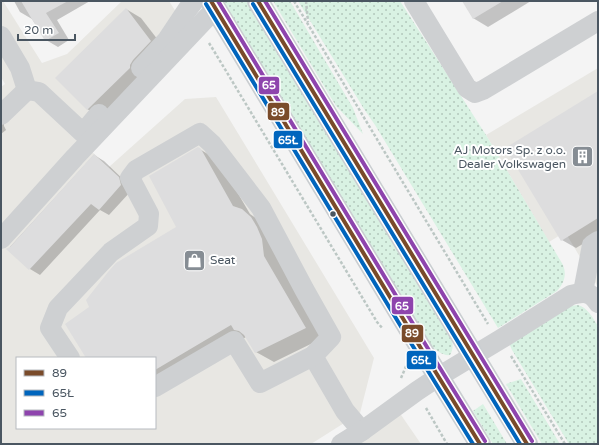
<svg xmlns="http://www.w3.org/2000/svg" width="599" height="445" font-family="'Varela Round',sans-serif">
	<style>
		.commercial { fill: #e8e7e3; fill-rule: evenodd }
		.green { fill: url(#green-dots) }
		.shadow { fill: #0003 }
		.building { fill: #ddddde }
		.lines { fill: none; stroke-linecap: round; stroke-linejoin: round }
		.path { stroke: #bcc7c4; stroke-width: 2.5; stroke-dasharray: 3 2; stroke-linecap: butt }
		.minor { stroke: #ced0d2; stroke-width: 20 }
		.major { stroke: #caced1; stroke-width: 22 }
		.bus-1-casing { stroke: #fff; stroke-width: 7 }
		.bus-2-casing { stroke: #fff; stroke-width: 7 }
		.bus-3-casing { stroke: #fff; stroke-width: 7 }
		.bus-1 { stroke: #7a4b2a; stroke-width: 4 }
		.bus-2 { stroke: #0065bd; stroke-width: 4 }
		.bus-3 { stroke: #8e44ad; stroke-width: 4 }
		.bus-dot { fill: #4a5661; stroke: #fff; stroke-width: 1.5 }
		.labels { text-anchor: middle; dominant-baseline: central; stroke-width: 4; stroke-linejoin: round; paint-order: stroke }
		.poi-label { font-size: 12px; fill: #4a5661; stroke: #fff; text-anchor: end }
		.line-badge { stroke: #fff; stroke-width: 1.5 }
		.badge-label { font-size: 11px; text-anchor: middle; font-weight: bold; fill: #fff }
	</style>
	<defs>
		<pattern id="green-dots" width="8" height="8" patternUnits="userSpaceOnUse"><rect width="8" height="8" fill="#d9f2e3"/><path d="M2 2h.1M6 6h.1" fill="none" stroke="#b2c7bb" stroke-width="1.8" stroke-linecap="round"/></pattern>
	</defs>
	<rect width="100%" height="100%" fill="#f4f4f4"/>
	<g class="commercial">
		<path d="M1,1h2l39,62 25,-9 55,-53h47l18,28 -96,122 18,16 76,-68 31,-2 158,261 -14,55 -49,31h-310v-357l4,-3 -4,-7zM17,358h138v70h-138z"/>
		<path d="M598,68v219l-33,-55 -16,10 -63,-107z"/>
		<path d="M399,412l22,32h-70z"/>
	</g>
	<g class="green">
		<path d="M221,1h26l205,339c1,6 1,10 -2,15 -7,1 -12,-4 -18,-8z"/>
		<path d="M273,1h17l63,107 10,26 -27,-28z"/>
		<path d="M298,1h102l86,134 77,130c4,10 1,18 -6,26l-59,37 -123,-203 -11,-16z"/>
		<path d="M578,305c9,2 15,13 20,21v118h-29l-57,-94 -3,-7 61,-37z"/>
		<path d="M521,379l39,65h-18l-36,-60z"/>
		<path d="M483,404l24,40h-14l-20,-33z"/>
	</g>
	<g class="shadow">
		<path d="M14,1h76l-33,19 12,20 -11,7 -12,-7 -14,-21 -12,-7z"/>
		<path d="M463,1h68l-43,26 -15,-9z"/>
		<path d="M126,9l15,9 24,31 -63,68 -15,-8z"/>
		<path d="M598,93v142l-22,13 -14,-8z"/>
		<path d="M1,114l3,7v5l2,4 -5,4z"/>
		<path d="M198,148l21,13 31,53 10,7 63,117 -49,24 -18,-10 -10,-15 -91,54v-33h-68l4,-50 86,-81z"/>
		<path d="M94,155l10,6 24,23 3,7 -22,24 -9,-5 -60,65 -10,-6 -20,-22z"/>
	</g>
	<g class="building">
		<path d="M21,1h47l-22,12 13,20 -14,8z"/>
		<path d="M462,1h41l-30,18z"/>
		<path d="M126,8l25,33 -18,19 -3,5v3l-43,42 -32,-32z"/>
		<path d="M598,91v127l-37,23 -56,-93z"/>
		<path d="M198,147l3,2 32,57 9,3 9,8 6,10 5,12 2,17 42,72 -51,25 -11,-18 -5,-4 -5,-1 -3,-5 -76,45v-12h-69l-21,-34 24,-17 -3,-7 22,-28 8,-9 60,-36 -27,-51z"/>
		<path d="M94,154l25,23 2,8 -22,25 -8,-6 -62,66 -23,-21 4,-2z"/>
	</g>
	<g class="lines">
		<g class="path">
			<path d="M294,1l194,323"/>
			<path d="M306,1l2,21"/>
			<path d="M209,43l5,8 163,271 6,7"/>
			<path d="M511,356l54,88"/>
			<path d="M401,378l6,-14"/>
			<path d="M426,408l21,36"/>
		</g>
		<g class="minor">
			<path d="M414,1l53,87 8,5 8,-3 115,-69"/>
			<path d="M1,36l19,32 7,22"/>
			<path d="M141,68l26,-28 20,-30 7,-9"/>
			<path d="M1,115l26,-25 12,2 44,41 16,-19"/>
			<path d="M1,239l74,-82 141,-149"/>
			<path d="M583,292l9,-47 6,-4"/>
			<path d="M313,356l32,55 17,20"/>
			<path d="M70,358l-20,-30 8,-20 53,-56 37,-26 1,-12 -19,-36 6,-8 64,-37 12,11 49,64 43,81 27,48 -18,19 -53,27 -26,-42 -79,46"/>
			<path d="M341,444l21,-13 55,-40 21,-14 63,-38 70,-44c12,-3 20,-4 27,8"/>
		</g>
		<g class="major">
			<path d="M211,1l211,349 58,94"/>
			<path d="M258,1l269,443"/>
		</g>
		<defs>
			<g id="bus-1">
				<path d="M211,1l211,349 58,94"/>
				<path d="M258,1l269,443"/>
			</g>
			<g id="bus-2">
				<path d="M206,4l211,349 56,91"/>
				<path d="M253,4l267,440"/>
			</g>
			<g id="bus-3">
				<path d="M218,1l209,346 58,94"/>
				<path d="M265,1l267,440"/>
			</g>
		</defs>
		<use href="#bus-1" class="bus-1-casing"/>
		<use href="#bus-2" class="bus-2-casing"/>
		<use href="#bus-3" class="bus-3-casing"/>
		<use href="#bus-1" class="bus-1"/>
		<use href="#bus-2" class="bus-2"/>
		<use href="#bus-3" class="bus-3"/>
	</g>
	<defs>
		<symbol id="building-square" viewBox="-11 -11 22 22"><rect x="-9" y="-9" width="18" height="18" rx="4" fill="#868d94" stroke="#fff"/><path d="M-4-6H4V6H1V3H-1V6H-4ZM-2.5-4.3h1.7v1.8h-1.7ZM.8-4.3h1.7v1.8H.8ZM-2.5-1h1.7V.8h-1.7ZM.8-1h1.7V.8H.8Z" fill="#fff"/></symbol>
		<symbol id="shop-square" viewBox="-11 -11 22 22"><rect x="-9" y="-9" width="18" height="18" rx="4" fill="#868d94" stroke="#fff"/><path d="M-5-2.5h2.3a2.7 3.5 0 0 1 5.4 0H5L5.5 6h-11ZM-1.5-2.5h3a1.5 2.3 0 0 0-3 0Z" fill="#fff"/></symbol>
	</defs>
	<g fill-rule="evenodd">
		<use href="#building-square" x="570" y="144" width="25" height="25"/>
		<use href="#shop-square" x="182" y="248" width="25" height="25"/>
	</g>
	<circle class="bus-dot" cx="333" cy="214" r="3.5"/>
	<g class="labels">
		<g class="poi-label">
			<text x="566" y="150">AJ Motors Sp. z o.o.<tspan x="566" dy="14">Dealer Volkswagen</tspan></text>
			<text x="210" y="260" text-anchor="start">Seat</text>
		</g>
	</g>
	<g class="line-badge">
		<rect x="258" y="76" width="22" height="19" rx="4" fill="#8e44ad"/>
		<rect x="267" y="102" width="23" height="19" rx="4" fill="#7a4b2a"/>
		<rect x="273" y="130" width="30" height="19" rx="4" fill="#0065bd"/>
		<rect x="391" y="296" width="23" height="19" rx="4" fill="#8e44ad"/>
		<rect x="401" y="324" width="23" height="19" rx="4" fill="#7a4b2a"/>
		<rect x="406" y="350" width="31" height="20" rx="4" fill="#0065bd"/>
	</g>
	<g class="badge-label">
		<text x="269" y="89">65</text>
		<text x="278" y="116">89</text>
		<text x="288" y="144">65Ł</text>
		<text x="402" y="310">65</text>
		<text x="412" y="337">89</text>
		<text x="421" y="364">65Ł</text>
	</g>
	<rect width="599" height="445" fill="none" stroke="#4a5661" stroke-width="4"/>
	<rect x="16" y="357" width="140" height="72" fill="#ffffff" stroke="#b7bbc0"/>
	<rect x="24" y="370" width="20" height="6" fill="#7a4b2a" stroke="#b7bbc0"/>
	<text x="52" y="377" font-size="12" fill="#4a5661">89</text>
	<rect x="24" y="390" width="20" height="6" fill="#0065bd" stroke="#b7bbc0"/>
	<text x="52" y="397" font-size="12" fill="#4a5661">65Ł</text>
	<rect x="24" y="410" width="20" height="6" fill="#8e44ad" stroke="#b7bbc0"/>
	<text x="52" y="417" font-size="12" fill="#4a5661">65</text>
	<path d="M18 34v6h57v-6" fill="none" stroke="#4a5661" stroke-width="2"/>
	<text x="24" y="34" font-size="12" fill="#4a5661" stroke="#ffffff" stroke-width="3" paint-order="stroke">20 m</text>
</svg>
